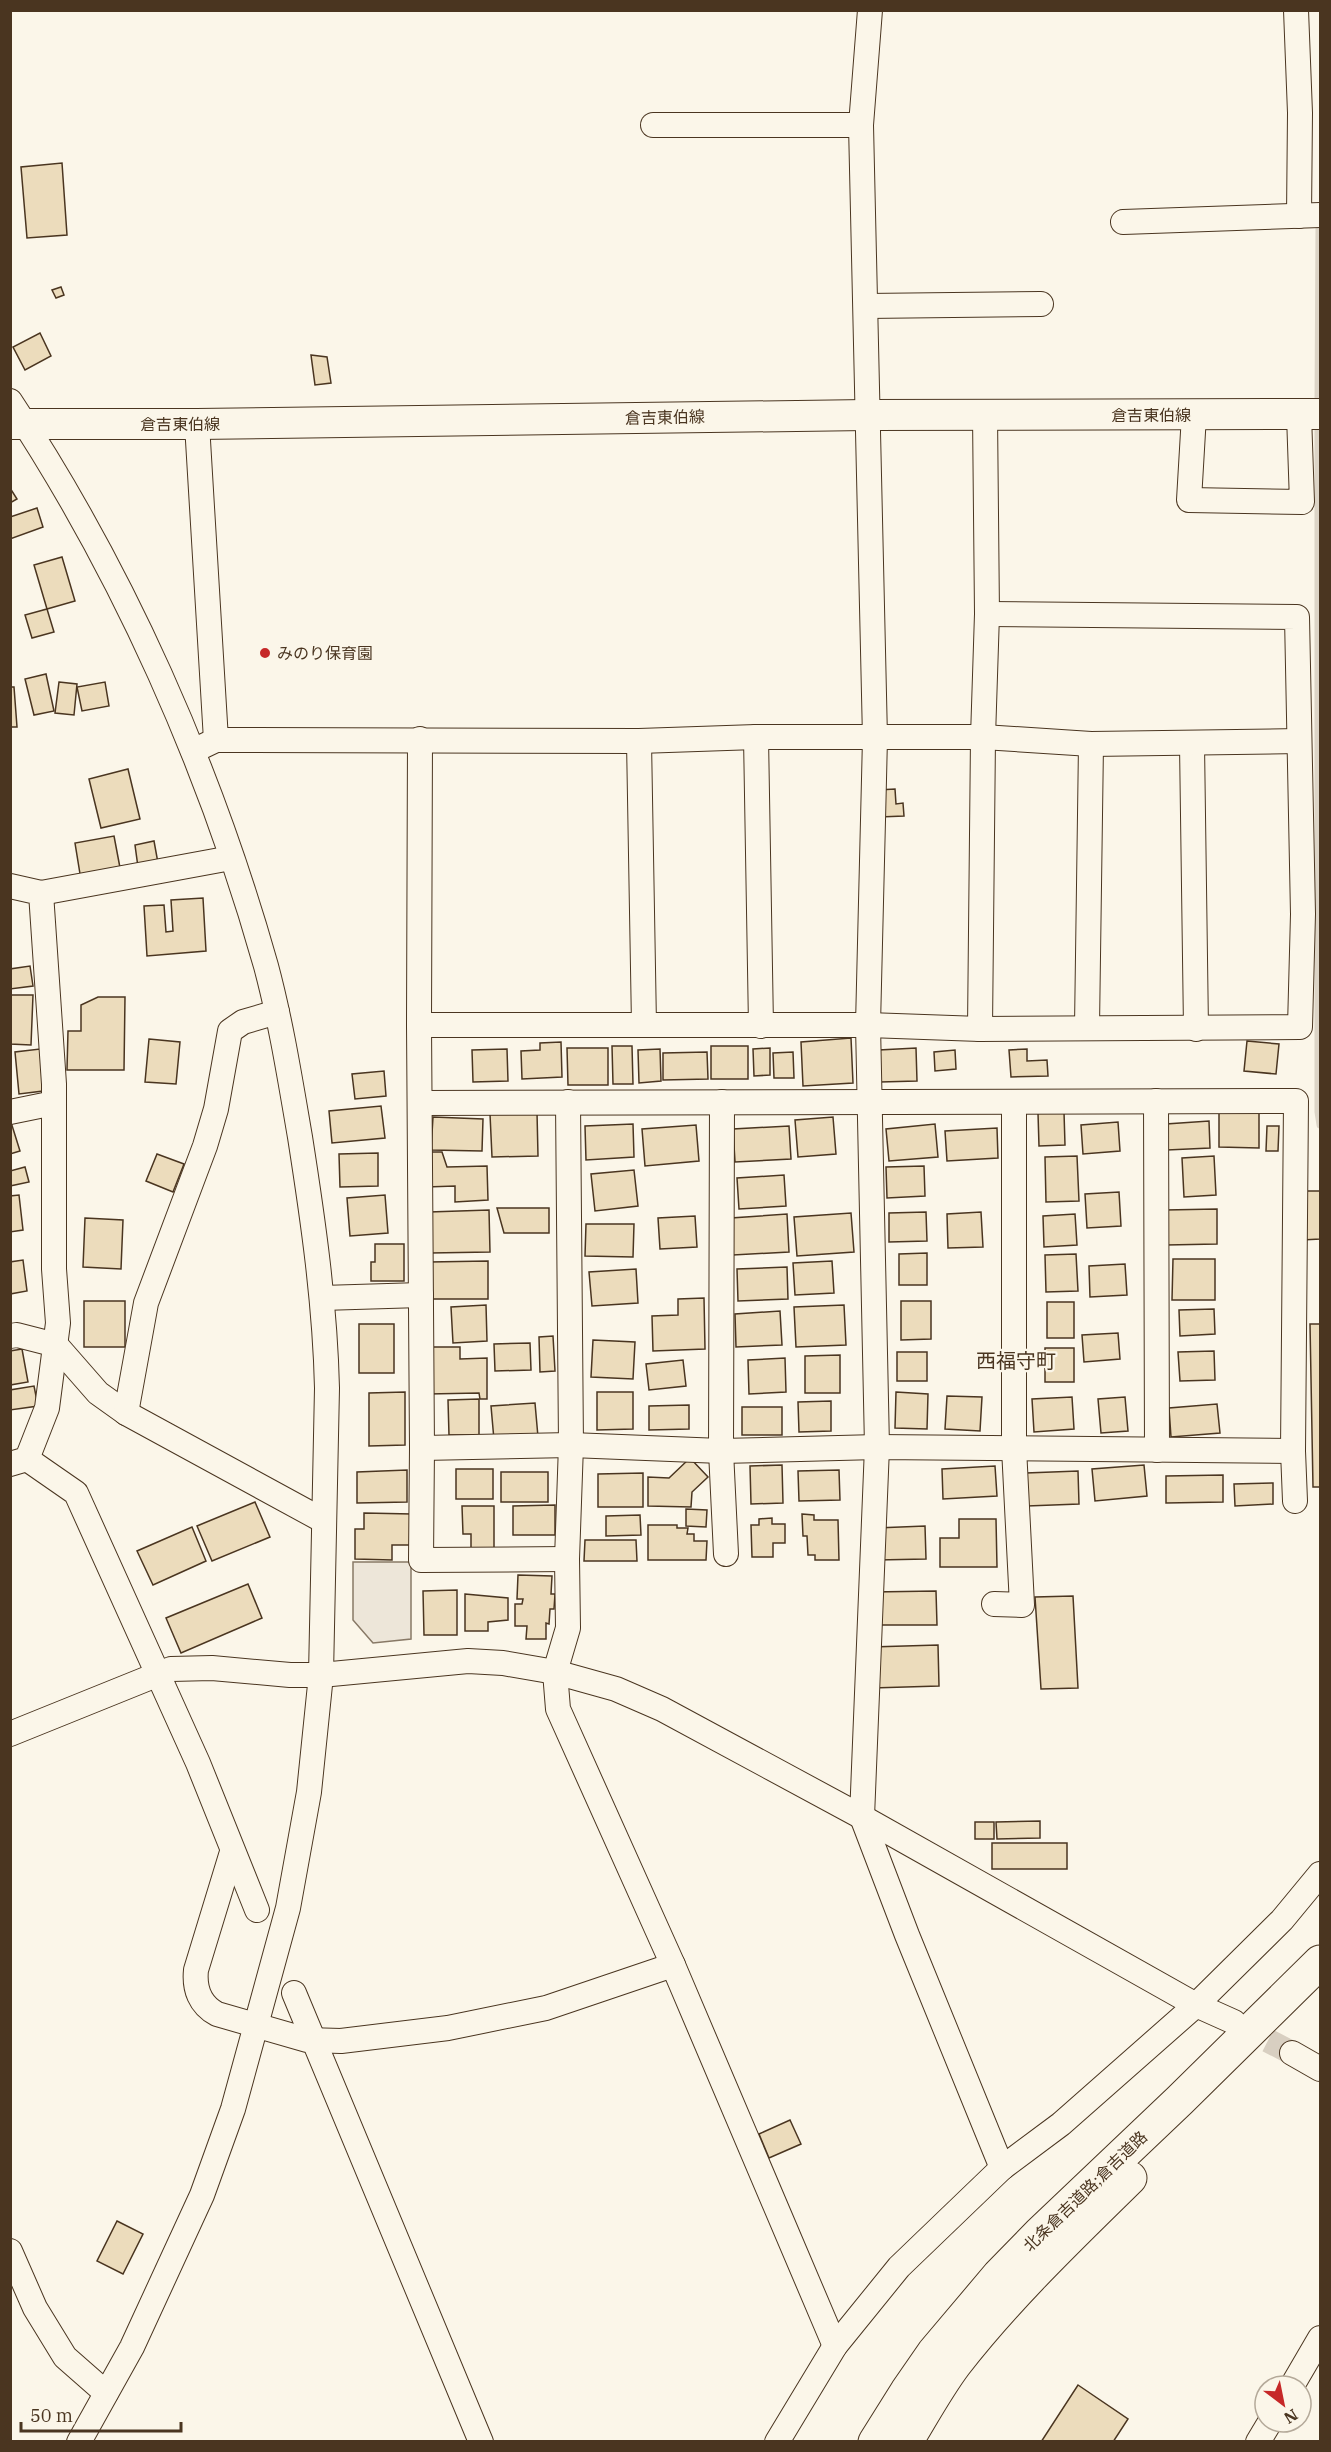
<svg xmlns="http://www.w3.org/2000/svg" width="1331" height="2452" font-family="'IBM Plex Serif','Noto Sans JP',serif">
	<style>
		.green { fill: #ede6d9; stroke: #887966; stroke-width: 1.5 }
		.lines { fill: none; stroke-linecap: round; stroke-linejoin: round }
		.stream { stroke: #dcd4c6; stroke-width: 7 }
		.building { fill: #ecdcbc; stroke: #4a3520; stroke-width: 1.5 }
		.minor-tunnel { stroke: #d8cfc1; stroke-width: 24; stroke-dasharray: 24 12; stroke-linecap: butt }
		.minor-casing { stroke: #4a3520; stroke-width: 26 }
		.major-casing { stroke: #4a3520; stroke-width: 32 }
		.highway-casing { stroke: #4a3520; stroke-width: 35 }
		.minor { stroke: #fbf6e9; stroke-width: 24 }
		.major { stroke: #fbf6e9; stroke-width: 30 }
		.highway { stroke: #fbf6e9; stroke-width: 33 }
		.poi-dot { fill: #c62828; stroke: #fbf6e9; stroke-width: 2 }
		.labels { text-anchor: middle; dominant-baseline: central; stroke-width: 4.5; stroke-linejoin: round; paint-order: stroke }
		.street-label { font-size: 16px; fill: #4a3520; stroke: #fbf6e9 }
		.poi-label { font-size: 16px; fill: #4a3520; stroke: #fbf6e9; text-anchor: start }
		.quarter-label { font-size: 20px; fill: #4a3520; stroke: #fbf6e9 }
	</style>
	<rect width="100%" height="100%" fill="#fbf6e9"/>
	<path class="green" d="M353,1562h58v77l-38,4 -20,-23z"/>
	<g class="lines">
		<g class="stream">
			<path d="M1318,406l1,-178"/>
			<path d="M1318,420v692l2,13"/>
		</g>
	</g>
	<g class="building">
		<path d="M62,163l5,72 -40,3 -6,-71z"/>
		<path d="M61,287l3,8 -8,3 -4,-8z"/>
		<path d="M40,333l11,23 -26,14 -12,-23z"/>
		<path d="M311,355l16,2 4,26 -16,2z"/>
		<path d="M10,488l7,11 -7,4z"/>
		<path d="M37,508l6,19 -33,12v-22z"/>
		<path d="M62,557l13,44 -28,8 -13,-44z"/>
		<path d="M47,609l7,23 -22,6 -7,-23z"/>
		<path d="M46,674l8,37 -20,4 -9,-36z"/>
		<path d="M59,682l18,2 -3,31 -19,-2z"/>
		<path d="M105,682l4,24 -27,5 -5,-24z"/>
		<path d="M10,687h4l3,40h-7z"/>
		<path d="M128,769l12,50 -39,9 -12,-49z"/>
		<path d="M895,789l1,15 7,-1 1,13 -25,1 -1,-27z"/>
		<path d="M114,836l7,37 -40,7 -6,-37z"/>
		<path d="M154,841l4,22 -20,4 -3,-22z"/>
		<path d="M203,898l3,53 -59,5 -3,-50 20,-1 2,27 7,-1 -2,-31z"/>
		<path d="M30,966l3,20 -23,3v-20z"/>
		<path d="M10,995h23l-2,50 -21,-1z"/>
		<path d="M98,997h27l-1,73h-57l1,-39h13v-26z"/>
		<path d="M851,1038l2,45 -50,3 -2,-44z"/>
		<path d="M149,1039l31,3 -4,42 -31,-2z"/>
		<path d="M1247,1041l32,3 -3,30 -32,-3z"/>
		<path d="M561,1042l1,35 -40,2 -1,-28 19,-1v-7z"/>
		<path d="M612,1046h20l1,38h-20z"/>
		<rect x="711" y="1046" width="37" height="33"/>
		<path d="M567,1048h41v37h-40z"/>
		<path d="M770,1048v27l-16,1 -1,-27z"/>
		<path d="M916,1048l1,33 -37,1 -1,-32z"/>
		<path d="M40,1049l3,42 -24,3 -4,-42z"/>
		<path d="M507,1049l1,32 -35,1 -1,-32z"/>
		<path d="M660,1049l1,32 -22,2 -1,-33z"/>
		<path d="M1027,1049v12l20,-1 1,16 -37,1 -2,-27z"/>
		<path d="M955,1050l1,19 -21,2 -1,-19z"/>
		<path d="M707,1052l1,27 -45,1v-27z"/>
		<path d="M793,1052l1,26h-20l-1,-25z"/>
		<path d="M384,1071l2,25 -31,3 -3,-25z"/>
		<path d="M381,1106l4,32 -53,5 -3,-32z"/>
		<path d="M537,1112l1,44 -46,1 -2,-43z"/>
		<path d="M1064,1112l1,33 -26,1 -1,-33z"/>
		<path d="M1219,1112h40v36l-40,-1z"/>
		<path d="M433,1117l50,2 -1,32 -51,-1z"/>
		<path d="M833,1117l3,37 -38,3 -3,-37z"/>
		<path d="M10,1119l10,32 -10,3z"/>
		<path d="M1209,1121l1,27 -43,2 -1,-26z"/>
		<path d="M1118,1122l2,29 -37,3 -2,-29z"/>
		<path d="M633,1124l1,33 -48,3 -1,-34z"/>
		<path d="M935,1124l3,33 -49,4 -3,-32z"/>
		<path d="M696,1125l3,36 -54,5 -3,-37z"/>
		<path d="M789,1126l2,33 -56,3 -2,-33z"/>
		<path d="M1267,1126h12l-1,25h-12z"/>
		<path d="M997,1128l1,30 -51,3 -2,-30z"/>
		<path d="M425,1152h17l5,15 40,-1 1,34 -33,2v-16l-29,1z"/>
		<path d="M378,1153v33l-38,1 -1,-33z"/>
		<path d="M157,1154l27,10 -11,28 -27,-11z"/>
		<path d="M1077,1156l2,45 -33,1 -1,-45z"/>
		<path d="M1214,1156l2,39 -32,2 -2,-39z"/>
		<path d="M924,1166l1,30 -38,2 -1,-31z"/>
		<path d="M25,1167l4,15 -19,4v-15z"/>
		<path d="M634,1170l4,36 -43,5 -4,-37z"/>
		<path d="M784,1175l2,31 -47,3 -2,-31z"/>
		<path d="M1301,1191h19v48l-18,1z"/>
		<path d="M1119,1192l2,34 -34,2 -2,-34z"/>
		<path d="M19,1195l4,35 -13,2v-36z"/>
		<path d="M385,1195l3,38 -38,3 -3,-38z"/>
		<path d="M497,1208h52v25h-45z"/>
		<path d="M1217,1209v35l-51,1 -1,-35z"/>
		<path d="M489,1210l1,42 -60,1 -1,-41z"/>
		<path d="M926,1212l1,29 -38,1v-29z"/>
		<path d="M981,1212l2,35 -35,1 -1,-34z"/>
		<path d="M851,1213l3,39 -57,4 -3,-39z"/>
		<path d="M787,1214l2,38 -56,3 -2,-37z"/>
		<path d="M1075,1214l2,31 -33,2 -1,-31z"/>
		<path d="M695,1216l2,31 -37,2 -2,-31z"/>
		<path d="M85,1218l38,2 -2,49 -38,-2z"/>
		<path d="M586,1224h48l-1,33 -48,-1z"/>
		<path d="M375,1244h29v37h-33v-19h4z"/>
		<path d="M927,1253v32h-28v-31z"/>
		<path d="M1076,1254l2,37 -32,1 -1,-37z"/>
		<path d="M1173,1259h42v41h-43z"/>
		<path d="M23,1260l4,31 -17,3v-32z"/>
		<path d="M488,1261v38h-59v-37z"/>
		<path d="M832,1261l2,32 -39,2 -2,-32z"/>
		<path d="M1125,1264l2,31 -37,2 -1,-31z"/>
		<path d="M787,1267l1,32 -50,2 -1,-32z"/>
		<path d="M636,1269l2,34 -46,3 -3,-34z"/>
		<path d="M704,1298l1,51 -52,2 -1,-35 26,-1v-16z"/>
		<rect x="84" y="1301" width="41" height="46"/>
		<path d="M901,1301h30v38l-30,1z"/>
		<rect x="1047" y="1302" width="27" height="36"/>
		<path d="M486,1305l1,36 -34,2 -2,-36z"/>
		<path d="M844,1305l2,40 -50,2 -2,-40z"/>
		<path d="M1214,1309l1,25 -35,2 -1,-26z"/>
		<path d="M780,1311l2,34 -46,2 -1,-33z"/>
		<rect x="359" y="1324" width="35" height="49"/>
		<path d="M1310,1324h10v163h-7z"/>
		<path d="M1118,1333l2,26 -36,3 -2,-27z"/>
		<path d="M553,1336l2,35 -15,1 -1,-35z"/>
		<path d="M593,1340l42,2 -2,37 -42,-2z"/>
		<path d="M530,1343l1,27 -36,1 -1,-27z"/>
		<path d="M427,1347h33v12l27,-1v41h-7l-1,-6 -51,1z"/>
		<rect x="1045" y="1348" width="29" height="34"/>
		<path d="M22,1349l6,33 -18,3v-34z"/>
		<path d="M1214,1351l1,29 -35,1 -2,-29z"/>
		<rect x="897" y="1352" width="30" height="29"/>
		<path d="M840,1355v38h-35v-37z"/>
		<path d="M785,1358l1,34 -37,2 -1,-34z"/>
		<path d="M683,1360l3,26 -37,4 -3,-26z"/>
		<path d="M34,1386l4,20 -28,4v-20z"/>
		<path d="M405,1392v53l-36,1v-53z"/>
		<path d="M597,1392h36v37l-36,1z"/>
		<path d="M896,1392l32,2 -1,35 -32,-1z"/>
		<path d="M947,1396l35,1 -2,34 -35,-2z"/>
		<path d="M1072,1397l2,32 -40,3 -2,-33z"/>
		<path d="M1125,1397l3,34 -27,2 -3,-34z"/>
		<path d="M479,1399v36h-30l-1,-35z"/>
		<path d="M831,1401v30l-32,1 -1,-30z"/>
		<path d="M535,1403l3,34 -44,3 -3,-34z"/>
		<path d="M1217,1404l3,29 -49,4 -2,-29z"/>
		<path d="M689,1405v24l-40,1v-24z"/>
		<rect x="742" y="1407" width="40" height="28"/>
		<path d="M690,1458l18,19 -16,15 -1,15 -43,-1v-29l21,1z"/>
		<path d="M782,1465l1,38 -32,1 -1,-38z"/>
		<path d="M1144,1465l3,31 -52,5 -3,-32z"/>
		<path d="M995,1466l2,30 -54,3 -1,-30z"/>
		<rect x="456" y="1469" width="37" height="30"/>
		<path d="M407,1470v32l-50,1v-31z"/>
		<path d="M839,1470l1,30 -41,1 -1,-30z"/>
		<path d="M1078,1471l1,33 -52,2 -1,-33z"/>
		<rect x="501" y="1472" width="47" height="30"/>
		<path d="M643,1473v34h-45v-33z"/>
		<path d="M1223,1475v27l-57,1v-27z"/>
		<path d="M1273,1483v21l-38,2 -1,-22z"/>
		<path d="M255,1502l15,35 -58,24 -15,-35z"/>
		<path d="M555,1505v30h-42v-29z"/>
		<path d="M462,1506h32v42l-23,1v-15h-8z"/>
		<path d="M686,1509l21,1 -1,17 -20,-1z"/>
		<path d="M364,1513l48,1 -1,31h-19v15l-37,-1v-30h9z"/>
		<path d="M802,1514l12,1v5h24l1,40h-24v-5h-7l-1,-19h-4z"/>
		<path d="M640,1515l1,20 -35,1v-20z"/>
		<path d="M772,1518v6h13v19h-12v14h-21l-1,-32h8v-6z"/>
		<path d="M959,1519h37l1,48h-57v-29h19z"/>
		<path d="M648,1525h29v3h11l-1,6h7v7h13l-1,19h-58z"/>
		<path d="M925,1526l1,33 -49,1 -1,-32z"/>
		<path d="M192,1527l14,34 -53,24 -16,-34z"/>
		<path d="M585,1540h51l1,21h-53z"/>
		<path d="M518,1575l34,1 -1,18h4l-1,15h-4l-1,15 -3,-1v16h-20l1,-13h-12v-22h7l1,-5h-6z"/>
		<path d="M248,1584l14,34 -81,35 -15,-35z"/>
		<path d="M457,1590v45h-33l-1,-44z"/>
		<path d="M936,1591l1,34h-65v-33z"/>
		<path d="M465,1594l43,4v22l-20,2v9h-23z"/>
		<path d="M1073,1596l5,92 -37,1 -6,-92z"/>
		<path d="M938,1645l1,41 -67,2 -1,-41z"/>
		<path d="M1040,1821v17l-43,1 -1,-17z"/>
		<rect x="975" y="1822" width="19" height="17"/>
		<rect x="992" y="1843" width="75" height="26"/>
		<path d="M790,2120l11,24 -32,14 -10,-24z"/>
		<path d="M117,2221l26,13 -20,40 -26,-13z"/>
		<path d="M1078,2385l50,34 -15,23h-72z"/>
	</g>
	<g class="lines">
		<path class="minor-tunnel" d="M1236,2024l56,29"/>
		<defs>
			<g id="minor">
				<path d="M870,10l-9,115 14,613 -7,287 9,422 -15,370 45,118 95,233"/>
				<path d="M1296,10l4,103 -1,103"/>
				<path d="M653,125h208"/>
				<path d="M1123,222l197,-7"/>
				<path d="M866,306l175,-2"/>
				<path d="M10,401c114,172 200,367 256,565 15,56 24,113 34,171 13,83 25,166 27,251l-6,287 -12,117 -21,116 -55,201 -31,86 -70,152 -53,95"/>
				<path d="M1194,415l-5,85 113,2 -3,-87"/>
				<path d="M197,424l19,316"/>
				<path d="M756,737l5,289"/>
				<path d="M420,739l-1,286 3,423 -1,112 146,-1"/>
				<path d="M639,741l5,284"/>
				<path d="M1192,744l4,285"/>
				<path d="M193,751l23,-11 423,1 117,-4h227l108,7 208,-3"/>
				<path d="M10,886l31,7 13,191v185l4,54 -11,85 -20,51 -17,5"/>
				<path d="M41,893l190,-35"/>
				<path d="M419,1025h449l112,4 320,-2 3,-113 -6,-297 -310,-3"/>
				<path d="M1087,1027l4,-283"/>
				<path d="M980,1029l3,-292 4,-123 -2,-200"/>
				<path d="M1156,1101l1,349"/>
				<path d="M568,1102l3,343 -4,114 1,69 -13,44 3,37 115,256 162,381"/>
				<path d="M722,1102l-1,349 5,103"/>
				<path d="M420,1103l876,-2 -3,350 2,50"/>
				<path d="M10,1112l44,-9"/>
				<path d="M322,1298l99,-3"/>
				<path d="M10,1336l7,-1 39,10 42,48 28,20 198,108"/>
				<path d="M126,1413l20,-110 59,-157 11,-37 14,-78 13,-9 34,-10"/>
				<path d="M422,1448l149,-3 150,6 156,-4 416,4"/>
				<path d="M27,1459l49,34 122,270 59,147"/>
				<path d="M994,1604l28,1 -8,-157v-346"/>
				<path d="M10,1734l161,-65 41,-1 78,7h31l147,-14 35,2 52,9 61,17 46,20 200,108 334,188 38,17"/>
				<path d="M232,1852l-36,118c-2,19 4,35 21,44l90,26 34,1 107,-13 98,-20 127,-43"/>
				<path d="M294,1993l187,449"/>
				<path d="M1292,2053l28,16"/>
				<path d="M10,2251l25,57 30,49 41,36"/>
				<path d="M1292,2386l28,-48"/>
				<path d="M777,2442l58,-96 64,-79 103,-99 59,-44 135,-119 86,-85 38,-46"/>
				<path d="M1258,2442l12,-20"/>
			</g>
			<path id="major" d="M10,424h187l669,-9 454,-1"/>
			<g id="highway">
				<path d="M875,2442l32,-51 27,-39 65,-77 40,-41 141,-134 140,-138"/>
				<path d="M906,2442c16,-26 31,-54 49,-78 52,-67 114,-126 175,-186"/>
			</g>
		</defs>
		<use href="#minor" class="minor-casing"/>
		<use href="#major" class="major-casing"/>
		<use href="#highway" class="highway-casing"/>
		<use href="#minor" class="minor"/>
		<use href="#major" class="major"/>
		<use href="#highway" class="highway"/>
	</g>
	<circle class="poi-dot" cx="265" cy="653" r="6"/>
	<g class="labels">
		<g class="street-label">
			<text x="1151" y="415">倉吉東伯線</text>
			<text transform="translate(665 417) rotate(-1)">倉吉東伯線</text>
			<text x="180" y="424">倉吉東伯線</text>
			<text transform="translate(1085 2191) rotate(-44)">北条倉吉道路;倉吉道路</text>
		</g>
		<g class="poi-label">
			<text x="277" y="653">みのり保育園</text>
		</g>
		<g class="quarter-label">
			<text x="1016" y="1360">西福守町</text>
		</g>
	</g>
	<rect width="1331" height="2452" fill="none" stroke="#4a3520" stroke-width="24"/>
	<g transform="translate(1283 2404) rotate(148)"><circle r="28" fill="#fbf6e9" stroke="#b4a999" stroke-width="1.5"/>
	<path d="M0-4.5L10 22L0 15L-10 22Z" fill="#c62828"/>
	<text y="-9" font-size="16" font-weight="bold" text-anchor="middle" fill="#4a3520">N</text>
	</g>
	<path d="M21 2422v9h160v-9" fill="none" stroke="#4a3520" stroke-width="3"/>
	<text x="30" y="2422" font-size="18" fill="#4a3520" stroke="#fbf6e9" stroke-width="4.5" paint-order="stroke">50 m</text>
</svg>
